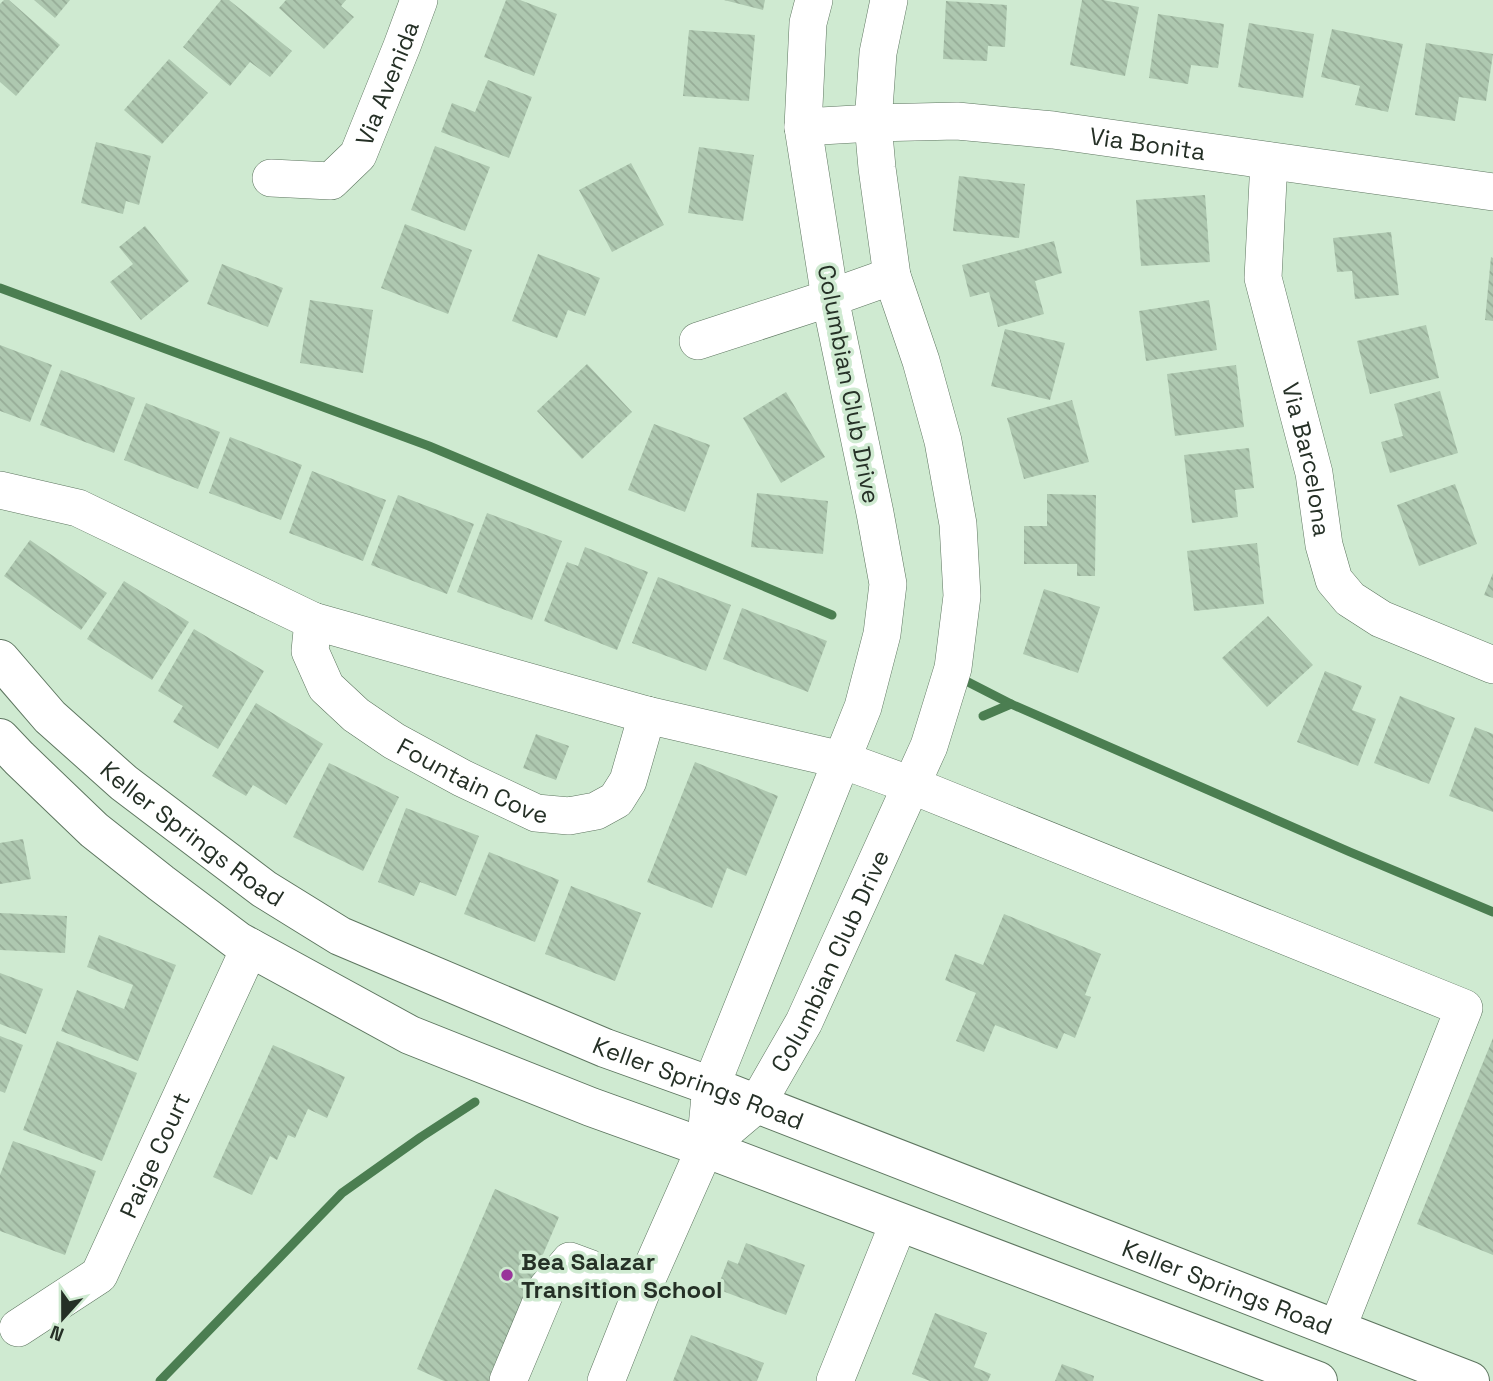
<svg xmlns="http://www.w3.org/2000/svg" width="1493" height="1381" font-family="'Space Grotesk',sans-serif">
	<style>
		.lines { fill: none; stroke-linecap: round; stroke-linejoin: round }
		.stream { stroke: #4b7e51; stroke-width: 9 }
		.building { fill: url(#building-back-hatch) }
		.minor-casing { stroke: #5e7660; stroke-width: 38 }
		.major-casing { stroke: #5e7660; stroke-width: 40 }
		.minor { stroke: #fff; stroke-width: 37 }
		.major { stroke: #fff; stroke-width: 38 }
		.poi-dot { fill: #99359a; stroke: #cfead1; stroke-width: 2.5 }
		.labels { text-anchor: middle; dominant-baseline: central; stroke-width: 7; stroke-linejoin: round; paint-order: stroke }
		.street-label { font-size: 24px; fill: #253026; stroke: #cfead1 }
		.poi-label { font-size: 24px; font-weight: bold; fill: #253026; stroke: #cfead1; text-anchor: start }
	</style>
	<defs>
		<pattern id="building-back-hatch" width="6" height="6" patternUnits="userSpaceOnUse" patternTransform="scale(1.75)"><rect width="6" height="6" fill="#aec8b0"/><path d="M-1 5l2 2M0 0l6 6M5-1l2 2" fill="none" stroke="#96ac97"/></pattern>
	</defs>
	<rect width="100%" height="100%" fill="#cfead1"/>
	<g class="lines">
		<g class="stream">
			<path d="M0,288l429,158 403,169"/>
			<path d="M968,682l43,22 339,148 143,60"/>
			<path d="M983,716l28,-12"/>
			<path d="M160,1381l182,-188 79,-56 54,-35"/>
		</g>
	</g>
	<g class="building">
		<path d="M4,0h5l51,45 -44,51 -16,-14v-78z"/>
		<path d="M34,0h36l-15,18z"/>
		<path d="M221,0h8l63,51 -22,26 -20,-15 -20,24 -47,-39z"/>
		<path d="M286,0h60l-5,6 13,11 -30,32 -45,-41z"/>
		<path d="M506,0h14l37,14 -23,62 -50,-19z"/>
		<path d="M724,0h41l-2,10z"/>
		<path d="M1082,0h21l36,7 -14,69 -55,-11z"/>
		<path d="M946,1l61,4 -2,42 -17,-1 -1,15 -44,-2z"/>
		<path d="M1158,14l66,10 -6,44 -27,-3 -3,19 -39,-6z"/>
		<path d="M1249,23l65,11 -11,64 -65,-11z"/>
		<path d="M1332,29l71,15 -15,68 -33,-7 5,-19 -39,-9z"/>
		<path d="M689,30l66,5 -6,66 -66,-5z"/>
		<path d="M1426,43l67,11 -7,47 -27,-4 -4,24 -40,-6z"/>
		<path d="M169,59l39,34 -46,51 -38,-34z"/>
		<path d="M488,80l44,17 -23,61 -68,-26 11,-29 23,9z"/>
		<path d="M96,142l55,14 -12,49 -13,-4 -3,13 -42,-11z"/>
		<path d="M435,146l55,21 -25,64 -54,-21z"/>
		<path d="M699,147l55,8 -11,66 -55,-8z"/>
		<path d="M631,163l33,62 -52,27 -33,-62z"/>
		<path d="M959,176l66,8 -6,54 -66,-7z"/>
		<path d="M1205,195l5,67 -69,4 -5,-66z"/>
		<path d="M405,224l67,26 -24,64 -67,-26z"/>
		<path d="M145,226l44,55 -48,39 -31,-38 23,-18 -14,-17z"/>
		<path d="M1391,232l8,63 -44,4 -3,-28 -15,1 -4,-34z"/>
		<path d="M1054,241l8,32 -27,8 9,33 -46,13 -9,-35 -19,5 -8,-32z"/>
		<path d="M538,254l62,24 -15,38 -17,-6 -11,28 -45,-17z"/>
		<path d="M1491,257l2,1v63l-8,-1z"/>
		<path d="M222,264l61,24 -15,39 -61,-23z"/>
		<path d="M310,300l63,10 -10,63 -63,-10z"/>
		<path d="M1209,300l8,50 -71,11 -7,-50z"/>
		<path d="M1426,325l13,53 -69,16 -13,-53z"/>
		<path d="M1005,329l60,14 -15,57 -59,-14z"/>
		<path d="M0,345l52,20 -22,57 -30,-11z"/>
		<path d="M587,364l45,48 -50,47 -45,-48z"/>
		<path d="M1236,365l8,62 -69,9 -8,-62z"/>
		<path d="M61,370l74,28 -21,55 -74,-28z"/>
		<path d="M1440,391l18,62 -68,20 -9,-31 22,-6 -9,-32z"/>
		<path d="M786,392l39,65 -44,26 -38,-65z"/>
		<path d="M1072,400l17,62 -65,17 -17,-61z"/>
		<path d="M146,403l74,29 -22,57 -74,-29z"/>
		<path d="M654,424l56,21 -25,67 -57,-22z"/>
		<path d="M230,437l72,28 -21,55 -72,-27z"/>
		<path d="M1249,448l5,40 -19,2 3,27 -46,6 -8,-68z"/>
		<path d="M312,471l74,29 -23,61 -74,-28z"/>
		<path d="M1455,484l22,60 -58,22 -22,-61z"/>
		<path d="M757,493l71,8 -5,53 -72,-7z"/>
		<path d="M1047,494l49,1 -1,81h-18v-12h-53v-38h23z"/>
		<path d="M398,495l76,29 -27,70 -76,-29z"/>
		<path d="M487,513l75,28 -30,79 -75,-28z"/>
		<path d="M30,540l77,53 -26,37 -77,-54z"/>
		<path d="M1257,543l7,61 -70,7 -7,-60z"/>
		<path d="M585,547l63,25 -31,78 -73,-29 23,-59 11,4z"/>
		<path d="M1493,573v25l-9,-3z"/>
		<path d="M658,577l73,28 -25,66 -74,-28z"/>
		<path d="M124,581l65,41 -37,58 -65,-41z"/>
		<path d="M1044,589l56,18 -22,66 -55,-19z"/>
		<path d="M742,608l85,33 -19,51 -85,-33z"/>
		<path d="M1268,616l45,49 -46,42 -45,-49z"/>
		<path d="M194,629l70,42 -46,78 -45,-27 10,-16 -25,-15z"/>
		<path d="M1325,671l37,15 -10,24 24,9 -18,47 -61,-24z"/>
		<path d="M1400,696l55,22 -26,66 -55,-21z"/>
		<path d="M256,703l67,41 -37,61 -33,-20 -7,11 -34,-20z"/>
		<path d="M1475,727l18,7v78l-44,-16z"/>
		<path d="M536,734l33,12 -13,34 -33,-12z"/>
		<path d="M695,762l83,34 -32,80 -19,-8 -15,40 -65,-26z"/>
		<path d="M329,763l70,34 -36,74 -70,-34z"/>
		<path d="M406,808l73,28 -23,60 -36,-14 -6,14 -36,-14z"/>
		<path d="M23,839l8,40 -31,5v-41z"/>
		<path d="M489,852l70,28 -24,62 -71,-28z"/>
		<path d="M571,886l70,27 -26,68 -70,-27z"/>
		<path d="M0,913l67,3 -2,37 -65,-3z"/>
		<path d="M1004,914l97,40 -16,41 6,2 -16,41 -11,-5 -7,16 -62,-24 -11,27 -28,-11 20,-48 -31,-13 10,-26 28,11z"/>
		<path d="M99,935l77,30 -38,96 -77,-30 16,-41 47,19 9,-24 -46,-18z"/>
		<path d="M0,973l43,16 -17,45 -26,-10z"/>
		<path d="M0,1036l23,9 -18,48 -5,-2z"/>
		<path d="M1493,1038v217l-76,-31z"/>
		<path d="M57,1041l80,32 -35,88 -79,-31z"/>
		<path d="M273,1045l72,32 -18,41 -19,-9 -13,29 -7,-3 -11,25 -7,-4 -18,39 -39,-18z"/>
		<path d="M13,1141l83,30 -31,84 -65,-24v-56z"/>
		<path d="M495,1189l64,28 -70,164h-45l-27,-12z"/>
		<path d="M746,1243l59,22 -19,50 -69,-26 11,-29 10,4z"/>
		<path d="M935,1313l52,20 -13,34 17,7 -3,7h-58l-18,-7z"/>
		<path d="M691,1335l73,28 -7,18h-84z"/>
		<path d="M1062,1364l32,12 -1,5h-38z"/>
	</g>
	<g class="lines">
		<defs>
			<g id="minor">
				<path id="s1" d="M803,127l70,-4 84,-2 96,9 440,62"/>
				<path id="s2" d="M1269,161l-6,117 51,195 10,72 10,35 16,19 31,20 112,46"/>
				<path id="s3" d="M271,178l60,3 27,-26 44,-109 17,-46"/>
				<path d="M698,341l132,-43 62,-22"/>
				<path d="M0,490l78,18 235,113 334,94 195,45 69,25 553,223 -127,321"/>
				<path id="s4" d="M313,621l-3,30 16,36 30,28 38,26 68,37 74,35 33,3 27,-5 20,-11 12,-19 19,-66"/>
				<path id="s5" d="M705,1148l52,-44 47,-82 125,-276 24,-78 9,-72 -4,-72 -15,-83 -22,-80 -29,-85 -15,-108 -4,-45 5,-70 11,-53"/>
				<path id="s6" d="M18,1328l81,-53 151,-328"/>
				<path d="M508,1381l39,-93 23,-27 73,27"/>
				<path d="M606,1381l37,-93 62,-140 6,-62 152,-379 19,-73 6,-50 -13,-71 -45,-215 -27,-171 5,-104 6,-23"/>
				<path d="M835,1381l64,-159"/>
			</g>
			<g id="major">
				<path id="s7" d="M0,659l50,58 74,66 140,106 76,47 265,112 106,38 759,295"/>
				<path d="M0,738l19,20 75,72 67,53 77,58 172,94 181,72 114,41 613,233"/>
			</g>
		</defs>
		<use href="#minor" class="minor-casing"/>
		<use href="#major" class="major-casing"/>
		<use href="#minor" class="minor"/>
		<use href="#major" class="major"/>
	</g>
	<circle class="poi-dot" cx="507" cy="1275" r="7"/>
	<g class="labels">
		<g class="street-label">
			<text stroke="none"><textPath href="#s3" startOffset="175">Via Avenida</textPath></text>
			<text stroke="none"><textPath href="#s1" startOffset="346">Via Bonita</textPath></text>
			<text transform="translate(849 384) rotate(79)">Columbian Club Drive</text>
			<text stroke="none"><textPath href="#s2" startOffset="304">Via Barcelona</textPath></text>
			<text stroke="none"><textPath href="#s4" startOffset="245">Fountain Cove</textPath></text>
			<text stroke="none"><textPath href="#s7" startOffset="261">Keller Springs Road</textPath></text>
			<text stroke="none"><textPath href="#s5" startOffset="229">Columbian Club Drive</textPath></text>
			<text stroke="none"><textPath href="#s7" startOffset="828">Keller Springs Road</textPath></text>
			<text stroke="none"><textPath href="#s6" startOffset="229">Paige Court</textPath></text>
			<text stroke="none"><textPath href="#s7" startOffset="1395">Keller Springs Road</textPath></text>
		</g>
		<g class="poi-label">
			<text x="521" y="1261">Bea Salazar<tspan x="521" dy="28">Transition School</tspan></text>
		</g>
	</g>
	<g transform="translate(63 1318) rotate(201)" stroke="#cfead1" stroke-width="5" paint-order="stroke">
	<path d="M0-5L12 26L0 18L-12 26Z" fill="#253026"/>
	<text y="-10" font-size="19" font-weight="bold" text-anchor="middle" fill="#253026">N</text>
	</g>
</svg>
